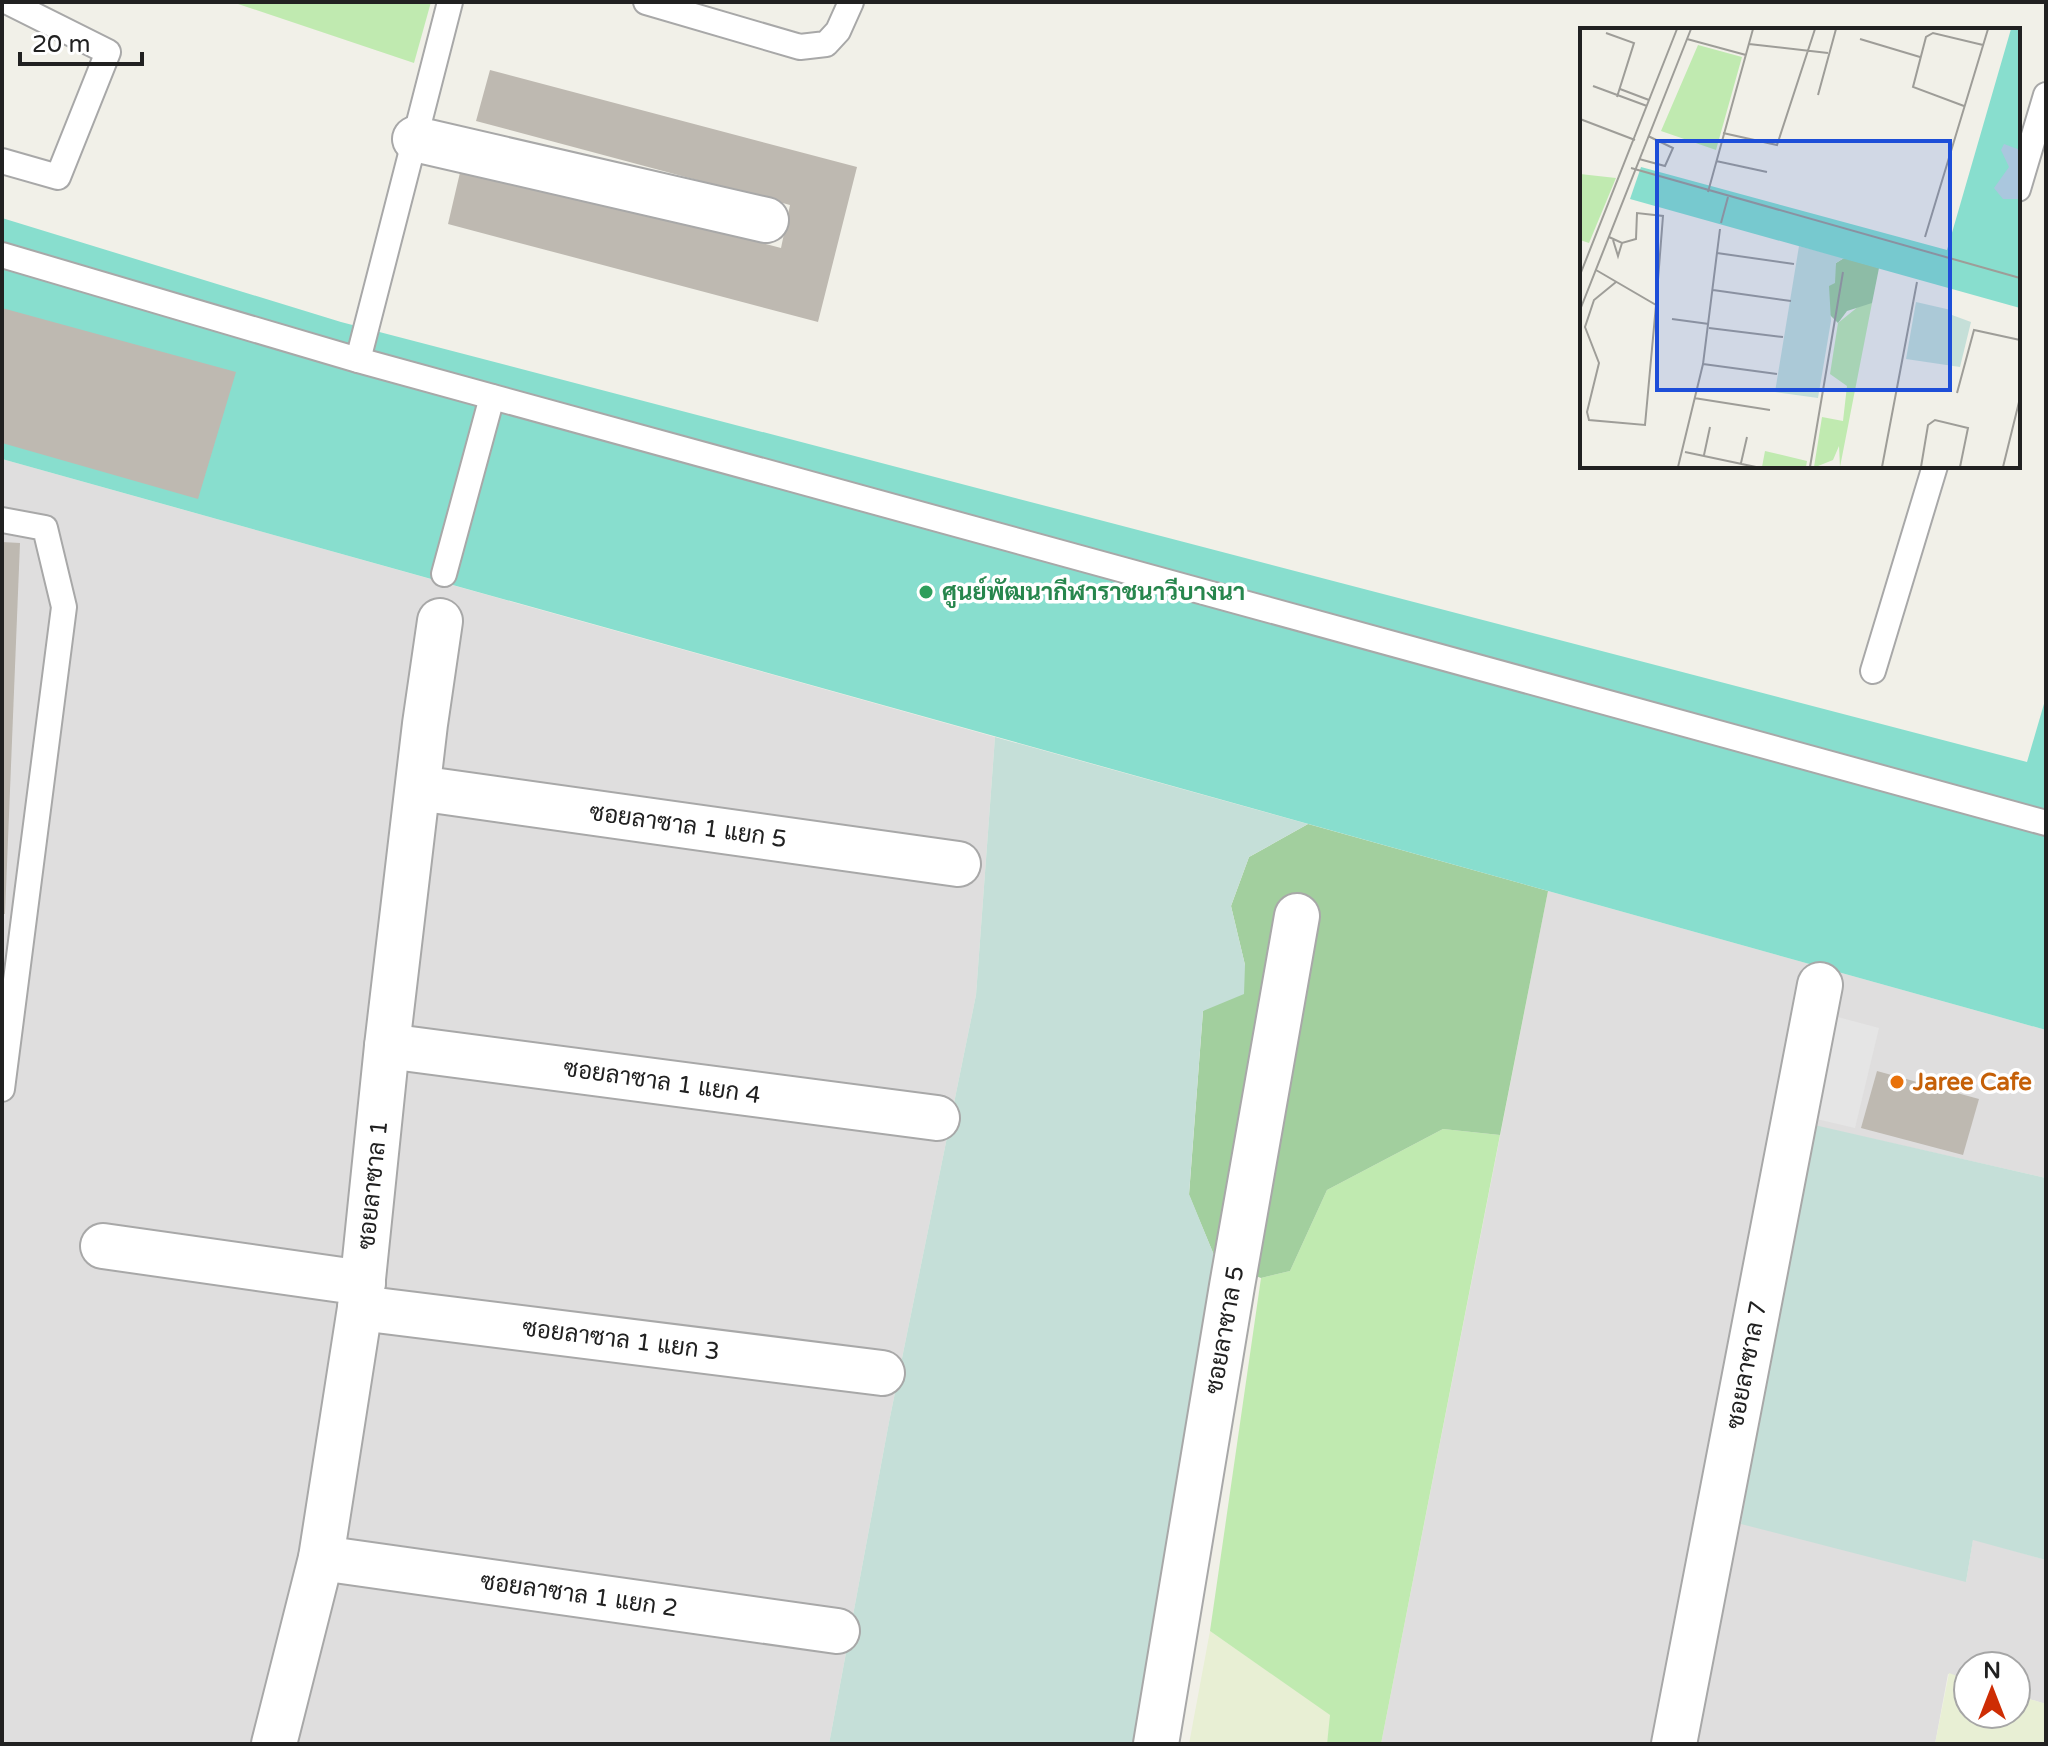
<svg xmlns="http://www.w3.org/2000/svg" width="2048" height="1746" font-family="'Varela Round',Sarabun,sans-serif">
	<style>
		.residential { fill: #dfdede }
		.farmland { fill: #e8efd4 }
		.grass { fill: #c0eab0 }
		.forest { fill: #a2cf9e }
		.wetland { fill: #c5dfd8 }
		.pitch { fill: #88dece }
		.parking { fill: #e5e5e5 }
		.building { fill: #beb9b1 }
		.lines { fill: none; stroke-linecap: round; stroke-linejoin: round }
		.service-casing { stroke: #a8a8a8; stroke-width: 28 }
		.minor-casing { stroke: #a8a8a8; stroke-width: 48 }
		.service { stroke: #fff; stroke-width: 24 }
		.minor { stroke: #fff; stroke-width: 44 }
		.leisure-dot { fill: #2e9e5b; stroke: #fff; stroke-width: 3 }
		.food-dot { fill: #e8710a; stroke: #fff; stroke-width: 3 }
		.labels { text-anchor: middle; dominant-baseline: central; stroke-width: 7; stroke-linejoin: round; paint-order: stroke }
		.leisure-label { font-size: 24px; font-weight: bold; fill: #27864d; stroke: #fff; text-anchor: start }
		.street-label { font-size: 24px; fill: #212121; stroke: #fff }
		.food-label { font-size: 24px; font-weight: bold; fill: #c56008; stroke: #fff; text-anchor: start }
		.inset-road { fill: none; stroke: #9e9d98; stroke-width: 2 }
		.view { fill: #1d4ed8; fill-opacity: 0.15; stroke: #1d4ed8; stroke-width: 4 }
		.inset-edge { fill: none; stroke: #212121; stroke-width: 4 }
	</style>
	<rect width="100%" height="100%" fill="#f1f0e8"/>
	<g class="residential">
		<path d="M2,459l993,278 -19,258 -87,427 -60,322h-827z"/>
		<path d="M1548,891l498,139v148l-235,-53 155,457 7,-43 73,21v144l-30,-9v-29h-48v14l-20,-6 -13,70h-554z"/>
	</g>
	<g class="farmland">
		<path d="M1210,1631l121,84 -4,29h-138z"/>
		<path d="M1949,1673l19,7v34h48v-19l30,9v40h-111z"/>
	</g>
	<g class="grass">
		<path d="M232,2h199l-17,61z"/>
		<path d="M1443,1129l57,6 -119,609h-54l3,-29 -120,-84 51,-353 29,-7 37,-81z"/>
	</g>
	<path class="forest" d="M1308,824l240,67 -48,244 -57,-6 -116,61 -37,81 -29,7 -45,-18 -27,-65 14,-184 42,-46 -14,-59 18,-49z"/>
	<g class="wetland">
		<path d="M995,737l313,87 -59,33 -18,49 14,59 -1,29 -41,17 -14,183 27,66 -83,484h-304l60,-322 87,-427z"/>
		<path d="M1810,1124l236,54v382l-73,-20 -7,42 -225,-58z"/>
	</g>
	<path class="pitch" d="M2,218l339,104 1686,440 19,-65v333l-2044,-571z"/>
	<path class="parking" d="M1834,1016l45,12 -24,100 -47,-11z"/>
	<g class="building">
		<path d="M490,70l367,97 -39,155 -370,-98 14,-60 319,84 9,-43 -314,-84z"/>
		<path d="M2,308l234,64 -38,127 -196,-56z"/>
		<path d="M2,542l18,1 -15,371h-3z"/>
		<path d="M1877,1071l102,28 -16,56 -102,-27z"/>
	</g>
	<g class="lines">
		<defs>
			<g id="service">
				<path d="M646,2l154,45 26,-3 12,-13 13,-29"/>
				<path d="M2,161l56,16 50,-125 -100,-50"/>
				<path d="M2018,189l28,-94"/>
				<path d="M2,255l356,105 1688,463"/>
				<path d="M358,360l92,-358"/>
				<path d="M2,520l43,8 19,79 -62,482"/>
				<path d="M444,574l48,-177"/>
				<path d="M1873,671l62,-205"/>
			</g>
			<g id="minor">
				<path d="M415,139l351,81"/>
				<path d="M418,788l540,76"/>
				<path d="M387,1046l550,72"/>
				<path d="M103,1246l260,37"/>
				<path d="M360,1308l522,65"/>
				<path d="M321,1558l516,73"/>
				<path d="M274,1744l47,-186 39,-250 27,-262 38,-322 15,-103"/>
				<path d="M1156,1744l76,-458 65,-370"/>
				<path d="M1674,1744l146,-759"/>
			</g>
		</defs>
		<use href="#service" class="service-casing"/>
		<use href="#minor" class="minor-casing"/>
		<use href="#service" class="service"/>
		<use href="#minor" class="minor"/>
	</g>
	<circle class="leisure-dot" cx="926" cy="592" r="8"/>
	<circle class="food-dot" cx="1897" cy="1082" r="8"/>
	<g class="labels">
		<g class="leisure-label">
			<text x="942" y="592">ศูนย์พัฒนากีฬาราชนาวีบางนา</text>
		</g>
		<g class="street-label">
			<text transform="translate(688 826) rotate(8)">ซอยลาซาล 1 แยก 5</text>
			<text transform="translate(662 1082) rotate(8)">ซอยลาซาล 1 แยก 4</text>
			<text transform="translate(373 1185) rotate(-84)">ซอยลาซาล 1</text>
			<text transform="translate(1225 1330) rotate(-80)">ซอยลาซาล 5</text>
			<text transform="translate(621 1340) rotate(7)">ซอยลาซาล 1 แยก 3</text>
			<text transform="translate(1747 1365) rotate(-79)">ซอยลาซาล 7</text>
			<text transform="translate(579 1595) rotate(8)">ซอยลาซาล 1 แยก 2</text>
		</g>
		<g class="food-label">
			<text x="1913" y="1082">Jaree Cafe</text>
		</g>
	</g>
	<g transform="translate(1580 28)">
		<rect width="440" height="440" fill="#f1f0e8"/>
		<path d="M118,17l44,12 -26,93 -55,-19zM0,146l36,4 -27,65 -9,-3zM284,274l8,1 -32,164 -1,-21 -6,14 -15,6 13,1h-17l8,-50 21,4 4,-35 -17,-12 8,-51zM185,423l42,10 -1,6h-44z" fill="#c0eab0"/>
		<path d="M264,230l35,10 -7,35 -25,8 -9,12 -11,-11 2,-27 7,-22z" fill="#a2cf9e"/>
		<path d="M219,218l45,12 -8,5 -1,20 -6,3 2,35 -13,77 -43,-6zM336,274l35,8 1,5 19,7 -11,45 -54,-8z" fill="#c5dfd8"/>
		<path d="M431,1h9v279l-390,-109 11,-32 306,83z" fill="#88dece"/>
		<path d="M424,116l16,6 -1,49h-16l-9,-11 15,-21 -8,-17z" fill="#aac7de"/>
		<path class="inset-road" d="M26,5l28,10 -17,54M107,11l59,16M280,11l60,18M169,16l79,9M13,58l54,20M40,61l29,11M238,67l18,-66M384,78l-51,-19 13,-50 7,-4 50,12M0,91l55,21M143,105l54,12 38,-116M59,131l26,7 8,-18 -25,-12M136,133l51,11M51,140l389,110M128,164l45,-163M141,195l7,-26M29,209l13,6 14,-4 1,-26 26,3 -7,89M345,209l63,-208M33,212l5,16 4,-13M137,225l77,11M16,242l60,35 -11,120 -56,-5 -2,-8 12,-49 -14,-36 9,-27 22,-18M0,247l97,-246M133,262l78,11M0,282l111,-281M92,291l37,5M129,300l74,9M123,336l74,10M377,365l17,-63 46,10M114,370l76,12M105,424l71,15M124,427l6,-28M161,435l6,-26M98,439l25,-103 17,-135M230,439l33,-195M302,439l35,-185M341,439l7,-42 7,-5 33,8 -8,39M423,439l17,-69"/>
		<path class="view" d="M77,113h293v249h-293z"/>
		<rect width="440" height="440" class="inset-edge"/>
	</g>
	<rect width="2048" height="1746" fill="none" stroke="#212121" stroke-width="8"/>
	<g transform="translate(1992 1690)"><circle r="38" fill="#ffffff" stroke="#a6a6a6" stroke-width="2"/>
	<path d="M0-6L14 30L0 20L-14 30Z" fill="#ce2d04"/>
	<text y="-12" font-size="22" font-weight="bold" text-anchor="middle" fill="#212121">N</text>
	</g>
	<path d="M20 52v12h122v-12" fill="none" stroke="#212121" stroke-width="4"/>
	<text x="32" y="52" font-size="24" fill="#212121" stroke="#ffffff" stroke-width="6" paint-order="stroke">20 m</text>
</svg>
